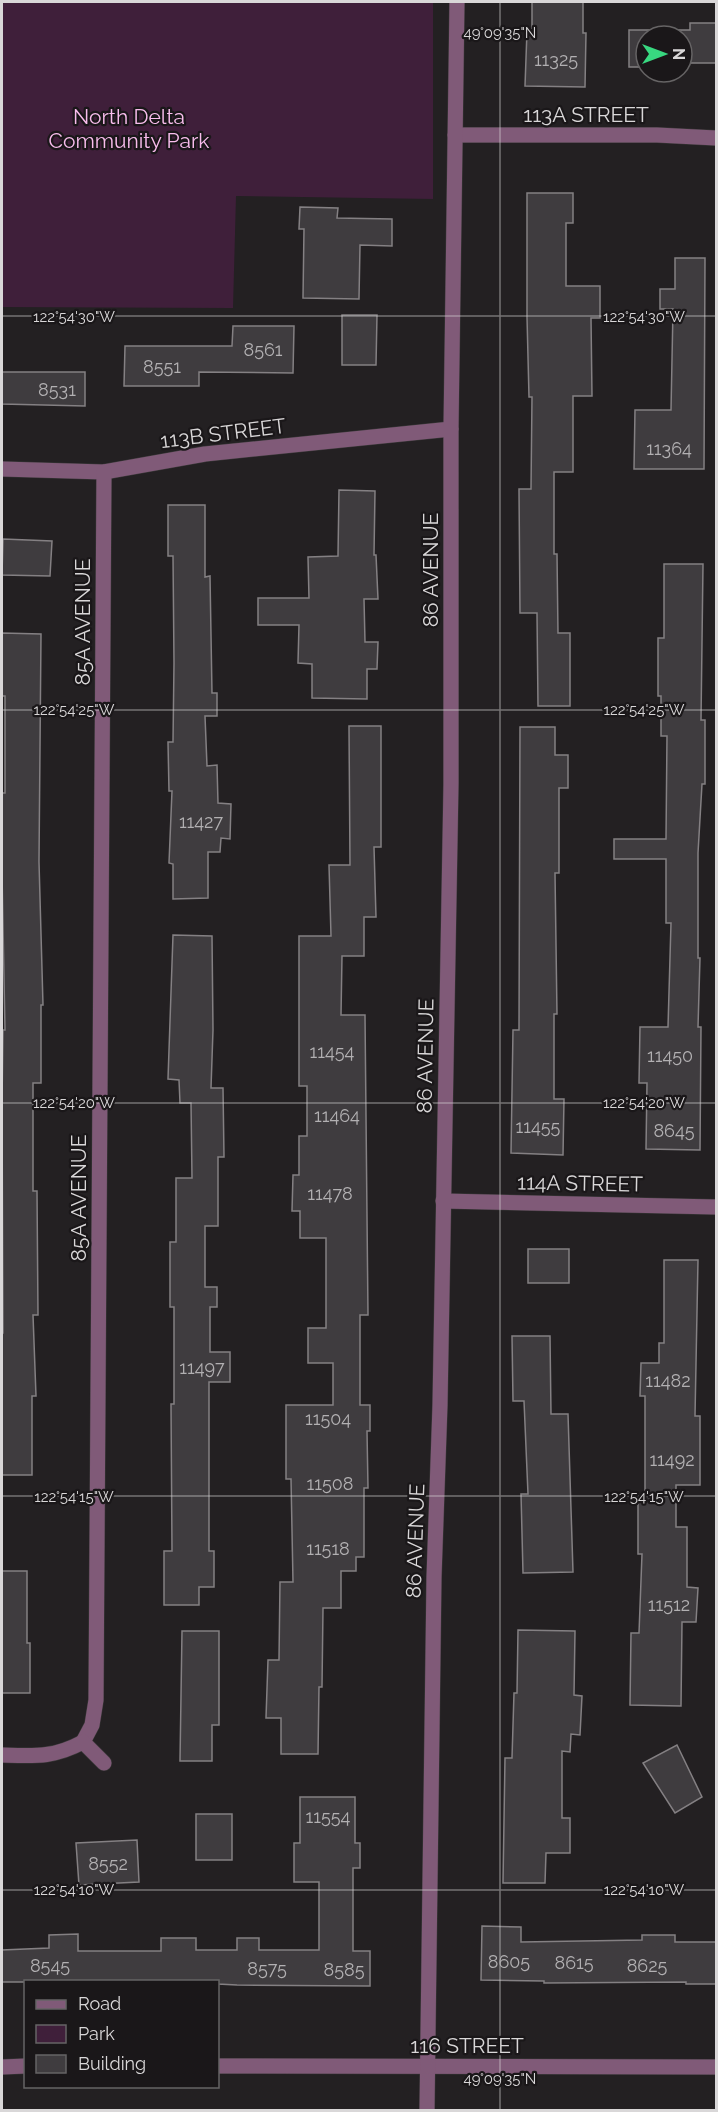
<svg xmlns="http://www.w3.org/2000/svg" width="718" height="2112" font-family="Raleway,sans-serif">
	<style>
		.green { fill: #3f1f3a }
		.building { fill: #3f3c3f; stroke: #848083; stroke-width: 1.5 }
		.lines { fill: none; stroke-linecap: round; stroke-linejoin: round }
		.minor-casing { stroke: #3c3a3b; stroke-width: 16 }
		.minor { stroke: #805a78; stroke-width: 15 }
		.ticks { fill: none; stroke: #d9d7d8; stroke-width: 1.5; stroke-opacity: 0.45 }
		.labels { text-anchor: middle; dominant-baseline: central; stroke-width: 4.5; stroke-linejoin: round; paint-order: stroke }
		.number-label { font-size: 18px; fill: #b2b0b2 }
		.street-label { font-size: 21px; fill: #d9d7d8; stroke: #1a1719 }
		.park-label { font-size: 21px; fill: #f8bcec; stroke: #1a1719 }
		.ticks-label { font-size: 15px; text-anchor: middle; fill: #d9d7d8; stroke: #1a1719; stroke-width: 4.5; stroke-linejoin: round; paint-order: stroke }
	</style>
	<rect width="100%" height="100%" fill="#232022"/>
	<path class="green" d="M2,2h431v197l-197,-3 -3,112 -231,-1z"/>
	<g class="building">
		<path d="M532,2h51v31h3l-1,54 -60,-1 2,-55h5z"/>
		<path d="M690,23h27v40h-33v4h-2v-31h-36v31h-17v-37h61z"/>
		<path d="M527,193h46v30h-7v63h34v32h-9l1,78h-19v76h-19v82h3l1,79h12v73h-32l-1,-93h-17l-1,-124h12l1,-92h-3l-2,-80z"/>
		<path d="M300,207l38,1 -1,10 55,1v27l-32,-1 -1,54 -56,-1 1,-69h-5z"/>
		<path d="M675,258h30l-1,211h-70l1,-59h36l2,-101h-13v-20h15z"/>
		<path d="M342,315h35l-1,50h-34z"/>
		<path d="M233,326h61l-1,47 -94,-1v14h-75l1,-40h107z"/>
		<path d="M2,372h83v34l-83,-2z"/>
		<path d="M339,490l36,1 -1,64h2l2,44h-14l1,43h13l-1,27h-10v30l-55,-1v-34l-14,-1 1,-38h-41v-27h51l-1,-41 30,-1z"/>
		<path d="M168,505h37v72l5,-1 2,117h5v23h-12l2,50 10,-1 1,38 13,1 -1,35 -9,-1 -1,14h-12v46l-35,1v-35l-4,-1 3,-72h-3l-1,-49h5l1,-79 -1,-107h-5z"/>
		<path d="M3,539l49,2 -2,35 -48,-1z"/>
		<path d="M664,564h39l-2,156h4v64h-3l-4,69v105h2l-2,69h3l-1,123 -54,-1 1,-66h-8l1,-56h28l3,-104h-5v-64h-52v-20h52l1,-103h-6v-40h-3v-58h6z"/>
		<path d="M2,633l39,1 -2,228 4,143h-2v78h-8v108h4l1,124h-5l3,81h-4v79h-30v-142h1l-1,-230 1,-73h2l-3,-157v-80h3v-97h-3z"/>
		<path d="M349,726h32v121h-7l2,70h-12v39h-22l-1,59h24l3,300h-8v90h10v26h-3l1,57h-4v69h-8v14h-15v37h-18l-1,79h-3l-1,67h-37v-36h-15l2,-58h11l1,-78h13l-2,-103h-5v-74h47v-42h-25v-35h18v-90h-26v-27h-8l1,-36h6v-39h8v-50h-8v-150h32l-2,-71h21z"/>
		<path d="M520,727h35v28h13v33h-9v85h-4l2,141h-3v85h10l-1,56 -52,-2 2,-123h6z"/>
		<path d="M173,935l39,1 1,94 -2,58h12l1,69h-6v69h-13v61h12v20h-7v45h20v30h-21v169h5v36h-15v18h-35v-54h8l-1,-147h3v-97h-4v-65h6v-64h16l-1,-75h-11l-1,-23 -11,-1z"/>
		<rect x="528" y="1249" width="41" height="34"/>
		<path d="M664,1260h34l-3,156h5v69h-24v42h11v60l11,1 -2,34h-14l-1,84 -51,-1 1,-72h8l3,-79h-4v-53h7v-105h-5l1,-33h18v-20h5z"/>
		<path d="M512,1336h38l1,78h17l5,158 -50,1 -2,-79h7l-4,-93h-11z"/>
		<path d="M2,1571h25v72h3v50h-28z"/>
		<path d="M518,1630l57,1 -1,64 8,1 -2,39 -9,-1 -1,18 -8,-1v67h8v35h-24l-1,30h-42l2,-125h7l2,-65h3z"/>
		<path d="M182,1631h37v94h-7v36h-32z"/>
		<path d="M677,1745l25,52 -27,16 -32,-50z"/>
		<path d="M300,1797h55v46h5v25h-7v83h17v35l-133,-1 -19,-1v-2h-216v-32l47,-2v-13l29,-1v17h83v-13h35v12h41v-12h22v12h60v-68h-25v-39h6z"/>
		<rect x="196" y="1814" width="36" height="46"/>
		<path d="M137,1840l2,42 -60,3 -3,-42z"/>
		<path d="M482,1926l39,1v15l121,-2v-5h33v7h42v42h-31v-2l-142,1v-2l-63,-1z"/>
	</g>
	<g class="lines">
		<defs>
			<g id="minor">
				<path d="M455,135h202l59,3"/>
				<path d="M2,469l102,3 101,-18 246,-25"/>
				<path d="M443,1201l273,6"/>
				<path d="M83,1742l9,-17 4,-25 8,-1228"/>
				<path d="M2,1755c33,1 51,3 81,-13l21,21"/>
				<path d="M218,2066l498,1"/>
				<path d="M2,2067l24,-1"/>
				<path d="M427,2110l7,-533 6,-172 11,-621v-355l6,-427"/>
			</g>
		</defs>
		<use href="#minor" class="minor-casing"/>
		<use href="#minor" class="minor"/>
	</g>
	<path class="ticks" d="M500,2v2108M2,316h714M2,710h714M2,1103h714M2,1496h714M2,1890h714"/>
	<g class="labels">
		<g class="number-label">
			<text x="556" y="59">11325</text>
			<text x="263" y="349">8561</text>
			<text x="162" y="366">8551</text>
			<text x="57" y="389">8531</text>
			<text x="669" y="448">11364</text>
			<text x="201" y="821">11427</text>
			<text x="332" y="1051">11454</text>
			<text x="670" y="1055">11450</text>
			<text x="337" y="1115">11464</text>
			<text x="538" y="1126">11455</text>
			<text x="674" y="1130">8645</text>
			<text x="330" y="1193">11478</text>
			<text x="202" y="1367">11497</text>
			<text x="668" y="1380">11482</text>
			<text x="328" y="1418">11504</text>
			<text x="672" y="1459">11492</text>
			<text x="330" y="1483">11508</text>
			<text x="328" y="1548">11518</text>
			<text x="669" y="1604">11512</text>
			<text x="328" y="1816">11554</text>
			<text x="108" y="1863">8552</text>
			<text x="509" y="1961">8605</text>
			<text x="574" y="1962">8615</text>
			<text x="50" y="1965">8545</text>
			<text x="647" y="1965">8625</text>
			<text x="267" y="1968">8575</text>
			<text x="344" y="1969">8585</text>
		</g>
		<g class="street-label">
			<text x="586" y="114">113A STREET</text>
			<text transform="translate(223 433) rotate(-7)">113B STREET</text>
			<text transform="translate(430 570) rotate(-90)">86 AVENUE</text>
			<text transform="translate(82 622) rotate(-90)">85A AVENUE</text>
			<text transform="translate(425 1056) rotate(-89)">86 AVENUE</text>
			<text transform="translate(580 1183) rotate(1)">114A STREET</text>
			<text transform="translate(78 1198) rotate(-90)">85A AVENUE</text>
			<text transform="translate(415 1541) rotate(-88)">86 AVENUE</text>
			<text x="467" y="2045">116 STREET</text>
		</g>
		<g class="park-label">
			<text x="129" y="116">North Delta<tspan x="129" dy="24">Community Park</tspan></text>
		</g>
	</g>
	<g class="ticks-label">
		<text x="500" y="38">49°09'35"N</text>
		<text x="644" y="322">122°54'30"W</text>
		<text x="74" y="322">122°54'30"W</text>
		<text x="644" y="715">122°54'25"W</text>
		<text x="74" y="715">122°54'25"W</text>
		<text x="644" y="1108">122°54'20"W</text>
		<text x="74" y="1108">122°54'20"W</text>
		<text x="74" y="1502">122°54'15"W</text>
		<text x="644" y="1502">122°54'15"W</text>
		<text x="74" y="1895">122°54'10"W</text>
		<text x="644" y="1895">122°54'10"W</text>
		<text x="500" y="2084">49°09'35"N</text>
	</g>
	<rect width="718" height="2112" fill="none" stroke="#d9d7d8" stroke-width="6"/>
	<rect x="24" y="1980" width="195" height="108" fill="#1a1719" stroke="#666465" stroke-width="1.5"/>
	<rect x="36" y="2000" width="30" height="9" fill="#805a78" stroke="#666465" stroke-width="1.5"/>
	<text x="78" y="2010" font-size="18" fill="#d9d7d8">Road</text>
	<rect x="36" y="2025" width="30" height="18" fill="#3f1f3a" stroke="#666465" stroke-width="1.5"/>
	<text x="78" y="2040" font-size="18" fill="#d9d7d8">Park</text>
	<rect x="36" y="2055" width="30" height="18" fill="#3f3c3f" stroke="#666465" stroke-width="1.5"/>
	<text x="78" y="2070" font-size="18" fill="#d9d7d8">Building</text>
	<g transform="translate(664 54) rotate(90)"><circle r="28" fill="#1a1719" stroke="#666465" stroke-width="1.5"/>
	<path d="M0-4.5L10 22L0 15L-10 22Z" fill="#38d880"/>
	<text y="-9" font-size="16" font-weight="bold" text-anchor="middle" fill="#d9d7d8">N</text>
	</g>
</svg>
